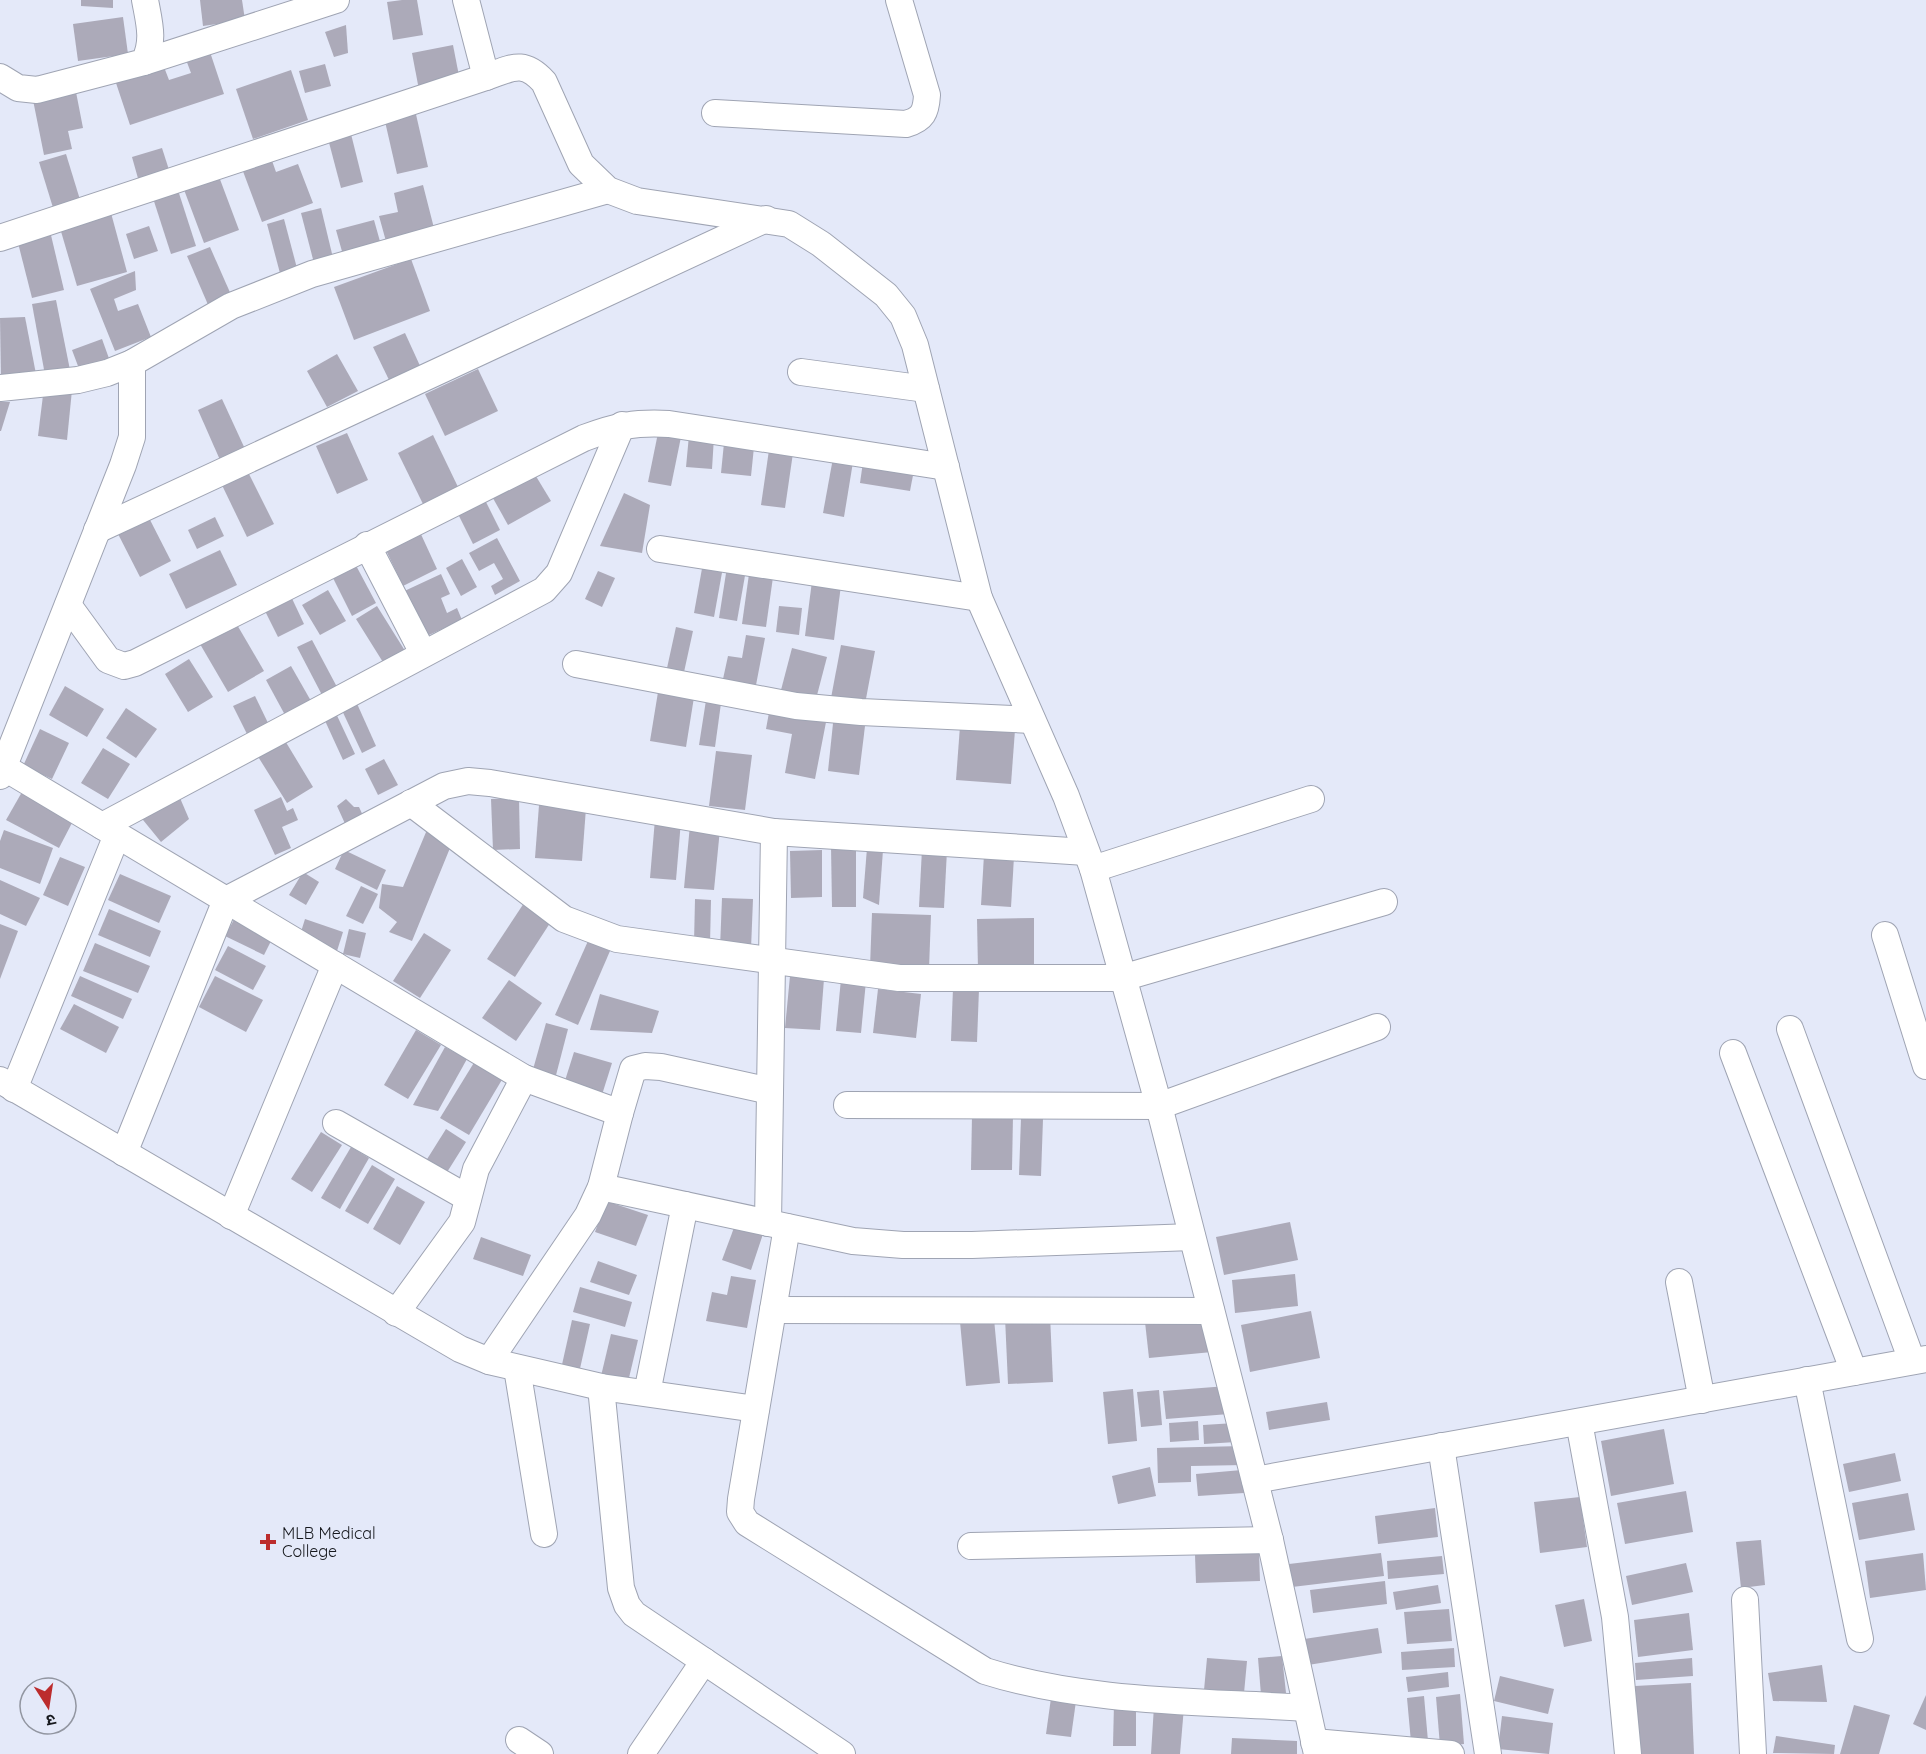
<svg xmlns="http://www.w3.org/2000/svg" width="1926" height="1754" font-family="Quicksand,'Noto Sans Devanagari',sans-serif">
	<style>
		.building { fill: #acaab9 }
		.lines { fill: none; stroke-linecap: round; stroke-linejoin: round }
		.street-casing { stroke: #9fa4b3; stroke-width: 28 }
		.street { stroke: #fff; stroke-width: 26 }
		.poi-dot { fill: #bc2c2d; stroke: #e4e9f9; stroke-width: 2 }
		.labels { text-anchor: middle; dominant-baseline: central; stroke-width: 4.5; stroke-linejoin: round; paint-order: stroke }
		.poi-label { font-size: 16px; fill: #17191e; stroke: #e4e9f9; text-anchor: start }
	</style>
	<rect width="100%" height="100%" fill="#e4e9f9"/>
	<g class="building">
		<path d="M81,0h32v8l-32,-2z"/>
		<path d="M200,0h42l3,20 -42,6z"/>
		<path d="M402,0h15l6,35 -30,5 -6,-38z"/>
		<path d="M123,17l5,37 -50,7 -5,-37z"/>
		<path d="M346,25l2,28 -14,4 -9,-25z"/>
		<path d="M453,45l7,36 -41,9 -7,-37z"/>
		<path d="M209,49l15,45 -94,31 -14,-42 48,-16 5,13 22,-7 -6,-16z"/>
		<path d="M325,64l6,22 -26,7 -6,-22z"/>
		<path d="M291,70l17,50 -55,19 -17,-50z"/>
		<path d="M76,92l7,36 -15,3 4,18 -28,6 -11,-55z"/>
		<path d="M415,110l13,57 -31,7 -13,-57z"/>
		<path d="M350,130l13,52 -22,6 -14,-53z"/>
		<path d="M162,148l8,25 -31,9 -7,-25z"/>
		<path d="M66,154l15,49 -27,8 -15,-49z"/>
		<path d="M270,155l6,17 22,-8 15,39 -51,19 -21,-56z"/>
		<path d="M218,174l21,56 -35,13 -21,-56z"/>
		<path d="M176,184l20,62 -25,8 -20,-62z"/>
		<path d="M423,185l12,47 -48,13 -8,-29 19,-4 -4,-19z"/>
		<path d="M321,208l13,54 -19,5 -14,-54z"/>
		<path d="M111,213l16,59 -50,14 -17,-58z"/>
		<path d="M284,219l14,53 -17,5 -14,-53z"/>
		<path d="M374,220l7,25 -38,10 -7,-25z"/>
		<path d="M149,226l9,25 -24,8 -8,-25z"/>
		<path d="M50,231l14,59 -32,8 -15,-59z"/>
		<path d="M210,247l22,50 -23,10 -22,-51z"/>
		<path d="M411,259l19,52 -76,29 -20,-53z"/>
		<path d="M135,271l1,19 -22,9 4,12 20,-7 13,33 -36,14 -25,-62z"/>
		<path d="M56,300l14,70 -25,5 -13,-71z"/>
		<path d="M25,317l11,57 -35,7 -1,-63z"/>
		<path d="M405,333l16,35 -31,14 -17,-35z"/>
		<path d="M102,339l9,25 -30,10 -9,-24z"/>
		<path d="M337,354l21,37 -31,16 -20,-36z"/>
		<path d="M478,369l20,42 -53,25 -20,-42z"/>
		<path d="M44,387l28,3 -5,50 -29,-4z"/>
		<path d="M222,399l23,50 -25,11 -22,-50z"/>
		<path d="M0,402h10l-9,29h-1z"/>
		<path d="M347,433l21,47 -31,14 -21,-48z"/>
		<path d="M658,433l23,4 -10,49 -23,-4z"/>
		<path d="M433,435l25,52 -35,17 -25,-51z"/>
		<path d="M689,435l25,2 -2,32 -26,-2z"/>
		<path d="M724,443l30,4 -3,29 -30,-3z"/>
		<path d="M769,450l24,3 -8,55 -24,-3z"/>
		<path d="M833,458l20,4 -9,55 -21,-4z"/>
		<path d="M863,462l51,8 -4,21 -50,-8z"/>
		<path d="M246,468l28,56 -27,13 -27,-56z"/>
		<path d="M531,468l20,33 -43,24 -19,-34z"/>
		<path d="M481,492l19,38 -27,14 -19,-38z"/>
		<path d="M624,493l26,12 -8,48 -42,-7z"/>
		<path d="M147,514l24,47 -31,16 -24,-47z"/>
		<path d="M215,517l9,19 -27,13 -9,-19z"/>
		<path d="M419,530l18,39 -34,17 -19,-40z"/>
		<path d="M497,538l23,43 -25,14 -4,-9 12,-7 -9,-16 -15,8 -10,-18z"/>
		<path d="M220,550l17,35 -51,24 -17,-35z"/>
		<path d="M352,558l24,45 -24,13 -23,-46z"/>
		<path d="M462,559l15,28 -16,9 -15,-28z"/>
		<path d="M703,563l20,4 -9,50 -20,-4z"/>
		<path d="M727,567l19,3 -9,51 -18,-3z"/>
		<path d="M598,571l17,7 -13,29 -17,-8z"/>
		<path d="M441,574l9,20 -9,4 6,15 10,-5 5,12 -44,20 -20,-46z"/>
		<path d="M749,574l24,3 -7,50 -24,-3z"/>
		<path d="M812,581l29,4 -7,55 -29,-4z"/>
		<path d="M288,590l16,34 -26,13 -17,-34z"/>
		<path d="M328,590l18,31 -26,14 -18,-30z"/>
		<path d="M377,606l30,48 -21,13 -30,-48z"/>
		<path d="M779,606l23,2 -3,27 -23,-3z"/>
		<path d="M236,623l28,48 -36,21 -28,-48z"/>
		<path d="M676,627l17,4 -9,41 -17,-4z"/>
		<path d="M746,635l19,3 -9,47 -33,-6 5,-23 14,2z"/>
		<path d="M312,640l25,47 -15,8 -25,-48z"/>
		<path d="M841,645l34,6 -10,53 -34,-6z"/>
		<path d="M792,648l35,9 -11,42 -35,-9z"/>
		<path d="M189,659l24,38 -25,15 -23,-38z"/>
		<path d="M291,666l20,35 -26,14 -19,-35z"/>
		<path d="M65,686l39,23 -17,28 -38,-22z"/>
		<path d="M659,686l36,5 -9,56 -36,-6z"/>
		<path d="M707,694l15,2 -7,51 -16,-2z"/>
		<path d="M255,696l14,29 -21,11 -15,-30z"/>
		<path d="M354,697l22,49 -14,7 -23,-49z"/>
		<path d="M333,707l22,47 -12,6 -22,-48z"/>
		<path d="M770,707l57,10 -12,62 -30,-6 7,-39 -26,-5z"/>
		<path d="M126,708l31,21 -21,29 -30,-20z"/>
		<path d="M834,714l32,4 -7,57 -31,-4z"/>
		<path d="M960,726l55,4 -4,54 -55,-4z"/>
		<path d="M40,729l29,14 -17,36 -29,-13z"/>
		<path d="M284,739l29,48 -26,16 -30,-48z"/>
		<path d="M103,748l27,16 -22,35 -27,-16z"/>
		<path d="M716,751l36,4 -7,55 -36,-4z"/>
		<path d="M384,759l14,26 -20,10 -13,-26z"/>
		<path d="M22,792l52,27 -15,29 -53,-28z"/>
		<path d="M281,797l6,14 6,-3 5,12 -16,7 9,21 -16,7 -21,-45z"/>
		<path d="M180,798l9,21 -28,23 -22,-27z"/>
		<path d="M519,798l1,51 -27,1 -2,-51z"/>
		<path d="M346,799l8,8h5l6,13 -18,8 -10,-22z"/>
		<path d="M539,805l47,3 -4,53 -47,-3z"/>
		<path d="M655,819l26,2 -5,59 -26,-2z"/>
		<path d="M429,825l21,23 -38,93 -23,-9 8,-10 -18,-14 3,-24 21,3z"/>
		<path d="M690,825l30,4 -6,61 -30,-2z"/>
		<path d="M4,830l49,18 -13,36 -40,-16v-27z"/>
		<path d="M831,846h25v61h-24z"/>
		<path d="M867,848l16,2 -4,55 -16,-7z"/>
		<path d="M922,849l25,1 -3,58 -25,-1z"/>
		<path d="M344,850l42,20 -9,20 -42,-21z"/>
		<path d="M822,850v47l-31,1 -1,-47z"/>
		<path d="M984,855l30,2 -3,50 -30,-2z"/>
		<path d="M60,857l25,10 -17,39 -25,-11z"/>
		<path d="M303,872l16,10 -13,23 -17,-10z"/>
		<path d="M120,874l51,22 -12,27 -51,-23z"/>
		<path d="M0,880l40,18 -14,28 -26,-12z"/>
		<path d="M361,886l17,8 -15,30 -17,-8z"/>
		<path d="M722,898l31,1 -2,50 -31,-1z"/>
		<path d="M695,899l16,1 -1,44 -16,-1z"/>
		<path d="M524,903l28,17 -37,57 -28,-18z"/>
		<path d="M109,909l52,22 -11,26 -52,-22z"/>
		<path d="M872,913l59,2 -2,54 -59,-2z"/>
		<path d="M236,916l38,19 -10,20 -39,-19z"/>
		<path d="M1034,918v51l-56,1 -1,-51z"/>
		<path d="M305,919l38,13 -6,19 -38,-13z"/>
		<path d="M0,924l18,7 -18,48z"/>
		<path d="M349,929l17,4 -6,25 -17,-4z"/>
		<path d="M424,933l27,17 -31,48 -27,-17z"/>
		<path d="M588,941l22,10 -32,74 -23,-10z"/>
		<path d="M95,943l55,23 -12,27 -55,-22z"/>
		<path d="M228,946l38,20 -13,24 -38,-20z"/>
		<path d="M80,976l52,23 -9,20 -52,-23z"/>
		<path d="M215,976l48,24 -17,32 -47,-25z"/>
		<path d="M790,976l34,3 -4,51 -35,-2z"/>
		<path d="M841,979l25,2 -5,52 -25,-2z"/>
		<path d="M509,980l33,23 -26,38 -34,-23z"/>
		<path d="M953,988l26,1 -2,53 -26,-1z"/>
		<path d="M878,989l43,5 -5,44 -43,-5z"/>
		<path d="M600,994l59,17 -7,22 -62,-3z"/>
		<path d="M74,1004l45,23 -13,26 -46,-24z"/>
		<path d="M546,1023l22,6 -13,50 -23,-6z"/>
		<path d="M416,1030l25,15 -33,54 -24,-14z"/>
		<path d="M445,1047l22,12 -29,52 -25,-6z"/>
		<path d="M574,1052l38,11 -11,35 -38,-11z"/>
		<path d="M475,1061l28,17 -34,57 -29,-17z"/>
		<path d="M972,1115h41l-1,55h-41z"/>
		<path d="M1021,1118l22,1 -2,57 -22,-1z"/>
		<path d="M446,1129l20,13 -22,35 -20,-13z"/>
		<path d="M321,1132l21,13 -30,47 -21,-13z"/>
		<path d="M351,1147l18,11 -29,51 -19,-11z"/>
		<path d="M372,1165l23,14 -27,45 -23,-13z"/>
		<path d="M397,1186l28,16 -25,43 -27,-16z"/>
		<path d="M606,1201l42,14 -12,31 -41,-14z"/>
		<path d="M1290,1222l8,38 -74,15 -8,-38z"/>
		<path d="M735,1225l28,9 -12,36 -29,-10z"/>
		<path d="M481,1237l50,18 -8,21 -50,-17z"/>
		<path d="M598,1261l39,14 -8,20 -39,-13z"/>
		<path d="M1295,1274l3,32 -63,7 -3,-33z"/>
		<path d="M731,1276l25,4 -9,48 -41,-7 6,-29 15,3z"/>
		<path d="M580,1287l52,15 -7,25 -52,-15z"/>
		<path d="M1311,1311l9,47 -70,14 -9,-47z"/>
		<path d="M1050,1315l3,67 -45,2 -3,-67z"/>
		<path d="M1209,1316l3,36 -63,6 -4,-36z"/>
		<path d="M994,1319l6,64 -34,3 -6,-64z"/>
		<path d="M572,1320l18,4 -11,49 -18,-4z"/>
		<path d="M611,1334l27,6 -10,42 -27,-6z"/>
		<path d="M1227,1386l2,28 -63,5 -3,-28z"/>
		<path d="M1133,1389l4,52 -29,3 -5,-52z"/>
		<path d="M1159,1390l3,35 -21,2 -4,-35z"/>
		<path d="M1327,1402l3,18 -61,10 -3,-18z"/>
		<path d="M1198,1421l1,19 -29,2 -1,-19z"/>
		<path d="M1235,1423l1,19 -32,2 -1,-19z"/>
		<path d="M1664,1429l10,55 -63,12 -10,-55z"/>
		<path d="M1243,1446l1,19 -53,1v16l-33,1 -1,-35z"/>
		<path d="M1895,1453l6,28 -52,11 -6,-28z"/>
		<path d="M1150,1467l6,29 -38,8 -6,-28z"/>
		<path d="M1242,1470l2,23 -46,3 -2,-22z"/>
		<path d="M1686,1491l7,41 -68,12 -8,-41z"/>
		<path d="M1908,1493l7,37 -56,10 -7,-37z"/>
		<path d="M1580,1497l7,50 -47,6 -6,-51z"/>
		<path d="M1435,1508l3,29 -60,7 -3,-28z"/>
		<path d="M1761,1540l4,45 -24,3 -5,-46z"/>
		<path d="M1259,1552l1,29 -64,2 -1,-28z"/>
		<path d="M1381,1553l3,23 -92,11 -3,-23z"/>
		<path d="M1923,1553l3,37 -56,8 -5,-37z"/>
		<path d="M1442,1556l2,18 -56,5 -1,-18z"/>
		<path d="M1686,1563l7,29 -61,13 -6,-29z"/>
		<path d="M1385,1581l2,23 -74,9 -3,-23z"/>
		<path d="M1438,1585l3,18 -45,7 -3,-18z"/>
		<path d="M1584,1599l8,42 -28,6 -9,-42z"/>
		<path d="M1449,1609l3,32 -45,3 -3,-32z"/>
		<path d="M1689,1613l4,37 -55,7 -4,-37z"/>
		<path d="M1378,1628l4,25 -74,12 -4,-26z"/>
		<path d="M1454,1648l1,19 -53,3 -1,-18z"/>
		<path d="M1282,1656l4,37 -25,2 -3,-37z"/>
		<path d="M1207,1658l40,3 -3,32 -40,-3z"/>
		<path d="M1692,1658l1,18 -57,4 -1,-17z"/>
		<path d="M1822,1665l5,37 -54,-1 -5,-28z"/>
		<path d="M1448,1672l1,15 -41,5 -2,-15z"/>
		<path d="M1500,1676l54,13 -6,25 -54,-13z"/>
		<path d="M1691,1683l3,71h-57l-2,-68z"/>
		<path d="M1460,1694l4,50 -24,2 -4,-49z"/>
		<path d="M1926,1695v35l-13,-6z"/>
		<path d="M1424,1696l4,45 -17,1 -4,-44z"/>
		<path d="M1051,1698l25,3 -5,36 -25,-3z"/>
		<path d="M1114,1703h22v43h-23z"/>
		<path d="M1854,1705l36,10 -11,39h-39z"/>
		<path d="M1154,1706l30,1 -4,47h-29z"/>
		<path d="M1502,1716l51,7 -4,31 -51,-5z"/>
		<path d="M1776,1736l59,9 -1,9 -61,-1z"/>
		<path d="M1232,1738l65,3v13h-66z"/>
	</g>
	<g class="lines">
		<defs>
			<g id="street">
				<path d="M466,0l20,77c26,-9 37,-18 58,5l37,82 27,26 29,11 152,23 32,20 65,51 17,21 12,29 64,253 87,198 27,73 66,237 111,434 47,214"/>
				<path d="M144,62l192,-62"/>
				<path d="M0,77l18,11 19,2 107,-28c11,-21 5,-40 1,-62"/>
				<path d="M715,113l191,11c17,-5 20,-12 21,-29l-28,-95"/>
				<path d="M0,238l486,-161"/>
				<path d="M801,372l125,17"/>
				<path d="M0,388l78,-8 29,-7 25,-10 99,-57 81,-32 296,-84"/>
				<path d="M97,530l669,-311"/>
				<path d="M367,545l56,108"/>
				<path d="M660,549l319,49"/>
				<path d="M68,605l40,55 16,6 11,-3 449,-225c32,-12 51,-16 85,-14l277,43"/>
				<path d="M576,664l220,42 65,6 171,8"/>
				<path d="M0,765l524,313 96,35 13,-44 12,-3 16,1 109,24"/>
				<path d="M0,776l123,-311 9,-28v-74"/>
				<path d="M411,803l153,116 53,20 282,39h223l262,-76"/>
				<path d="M102,826l442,-236 15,-17 63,-148"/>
				<path d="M1093,869l218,-70"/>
				<path d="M1885,935l41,131"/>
				<path d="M1790,1029l122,332"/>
				<path d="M1733,1053l121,319"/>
				<path d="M0,1080l460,269 29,12 112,26 20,201 6,17 7,9 208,140"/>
				<path d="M14,1089l103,-254"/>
				<path d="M847,1105l312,1 218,-79"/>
				<path d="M336,1123l132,75"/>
				<path d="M124,1153l102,-253 218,-114 24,-5 22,2 284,49 312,20"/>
				<path d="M601,1187l252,54 50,4h69l220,-8"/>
				<path d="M231,1216l104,-251"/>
				<path d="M768,1223l6,-391"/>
				<path d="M787,1227l-46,272 -1,13 7,11 238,148c101,32 216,30 321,37"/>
				<path d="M1679,1282l23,118"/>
				<path d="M773,1310l438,1"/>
				<path d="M396,1313l66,-91 14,-53 48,-91"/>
				<path d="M489,1361l99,-146 13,-28 19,-74"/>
				<path d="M517,1368l27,166"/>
				<path d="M1807,1380l53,259"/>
				<path d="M601,1387l155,22"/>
				<path d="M647,1393l38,-188"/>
				<path d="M1579,1422l36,195 13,137"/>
				<path d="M1441,1446l47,308"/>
				<path d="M1255,1480l671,-121"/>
				<path d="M971,1546l299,-6"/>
				<path d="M1745,1600l8,154"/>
				<path d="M519,1740l21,14"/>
				<path d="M1314,1742l137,12"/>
				<path d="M641,1754l63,-93"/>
			</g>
		</defs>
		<use href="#street" class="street-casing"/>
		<use href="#street" class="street"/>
	</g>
	<path class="poi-dot" d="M265 1533h6v6h6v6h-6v6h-6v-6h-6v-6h6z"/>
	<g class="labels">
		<g class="poi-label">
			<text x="282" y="1533">MLB Medical<tspan x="282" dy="18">College</tspan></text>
		</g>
	</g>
	<g transform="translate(48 1706) rotate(168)"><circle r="28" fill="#e4e9f9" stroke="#9296a1" stroke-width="1.5"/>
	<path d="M0-4.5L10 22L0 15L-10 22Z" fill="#bc2c2d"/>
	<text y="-9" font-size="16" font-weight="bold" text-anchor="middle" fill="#17191e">उ</text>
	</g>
</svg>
